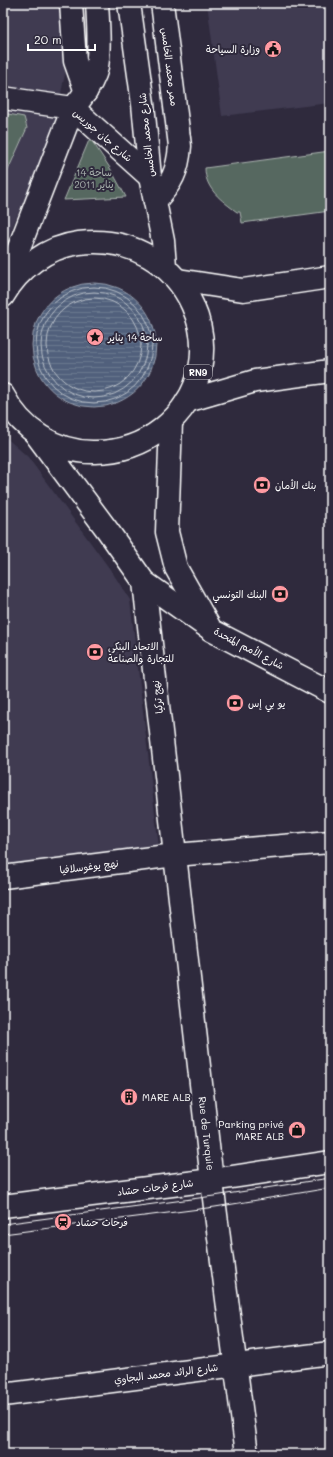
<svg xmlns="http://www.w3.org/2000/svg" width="333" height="1457" font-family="Mali,'Playpen Sans Arabic',sans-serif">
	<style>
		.built { fill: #3f3b51 }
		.green { fill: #576860; stroke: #abb4b0 }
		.water { fill: url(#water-rules); stroke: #97a0b0 }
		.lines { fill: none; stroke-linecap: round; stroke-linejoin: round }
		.shore { stroke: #b9c0ca; stroke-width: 1 }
		.street-casing { stroke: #fff; stroke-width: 25 }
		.secondary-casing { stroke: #fff; stroke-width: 25 }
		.primary-casing { stroke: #fff; stroke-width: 25 }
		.street { stroke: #2f2a3d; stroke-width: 22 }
		.secondary { stroke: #2f2a3d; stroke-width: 22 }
		.primary { stroke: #2f2a3d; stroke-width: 22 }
		.tram { stroke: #fff; stroke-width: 1 }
		.labels { text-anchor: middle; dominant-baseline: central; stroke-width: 4; stroke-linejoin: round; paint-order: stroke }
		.shield { fill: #2f2a3d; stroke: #c1bfc5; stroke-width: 1 }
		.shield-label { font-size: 9px; font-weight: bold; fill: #fff }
		.poi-label { font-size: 10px; fill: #fff; stroke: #2f2a3d; text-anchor: start }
		.street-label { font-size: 10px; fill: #fff; stroke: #2f2a3d }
		.park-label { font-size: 10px; fill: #abb4b0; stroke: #2f2a3d }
	</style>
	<defs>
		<pattern id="water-rules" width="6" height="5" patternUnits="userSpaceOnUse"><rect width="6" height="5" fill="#51617b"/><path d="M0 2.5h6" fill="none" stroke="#6b798f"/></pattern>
	</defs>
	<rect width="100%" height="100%" fill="#2f2a3d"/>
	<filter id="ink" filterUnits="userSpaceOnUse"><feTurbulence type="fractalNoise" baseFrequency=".025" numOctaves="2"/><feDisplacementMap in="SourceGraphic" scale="8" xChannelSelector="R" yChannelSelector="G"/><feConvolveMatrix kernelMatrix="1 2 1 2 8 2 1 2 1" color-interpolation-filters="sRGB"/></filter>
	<g filter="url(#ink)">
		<g class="built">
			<path d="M3,3h59l7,53 -18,83 -48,109z"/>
			<path d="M207,3h123v100l-108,13z"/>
			<path d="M3,435l25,22 84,115 18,28 29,248 -156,19z"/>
		</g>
		<g class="green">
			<path d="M3,113l21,4 3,11 -24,53z"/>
			<path d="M90,138l20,30 16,29 -62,3z"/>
			<path d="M330,151v60l-88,12 -2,-11h-3c-16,-12 -32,-23 -32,-44z"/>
		</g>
		<circle class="water" cx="94" cy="345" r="62"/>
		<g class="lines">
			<g class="shore">
				<circle cx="94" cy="345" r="58"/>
				<circle cx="94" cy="345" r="53"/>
				<circle cx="94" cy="345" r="47"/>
			</g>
			<defs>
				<g id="street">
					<path d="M71,3l4,58 11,31"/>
					<path d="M155,201c17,-18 23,-30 25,-55l-18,-143"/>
					<path d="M3,877l172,-22 155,-13"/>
					<path d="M3,1395l327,-42"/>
				</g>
				<g id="secondary">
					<path d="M3,98l70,10 77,69"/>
					<path d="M171,422l-4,110 9,36 35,62 119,62"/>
					<path d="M35,433l73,98 36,51 62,44"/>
					<path id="s1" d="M144,582l71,625 32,247"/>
					<path d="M3,1206l209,-26 118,-18"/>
				</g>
				<g id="primary">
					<path d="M129,3l14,101 7,73 13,64 2,25"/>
					<path d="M178,280l65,10 87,-13"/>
					<path d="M5,284l68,-176c9,-10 17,-21 22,-34 6,-15 3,-54 2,-71"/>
					<path d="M3,296c16,-28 44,-49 76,-53 107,-14 168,118 83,186 -19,15 -43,23 -67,23 -40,1 -74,-23 -92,-57"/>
					<path d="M187,401l68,-20 75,-10"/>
				</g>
			</defs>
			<use href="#street" class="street-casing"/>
			<use href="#secondary" class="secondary-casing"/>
			<use href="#primary" class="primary-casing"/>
			<use href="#street" class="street"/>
			<use href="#secondary" class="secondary"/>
			<use href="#primary" class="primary"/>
			<g class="tram">
				<path d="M3,1224l211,-28 116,-18"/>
				<path d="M3,1234l212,-27 115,-19"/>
			</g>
		</g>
	</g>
	<defs>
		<symbol id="civic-disc" viewBox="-11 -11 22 22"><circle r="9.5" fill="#ff9aa2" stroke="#2f2a3d"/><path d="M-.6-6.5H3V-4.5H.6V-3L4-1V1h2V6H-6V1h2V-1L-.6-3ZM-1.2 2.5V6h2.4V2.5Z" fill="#111"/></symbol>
		<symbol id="sight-disc" viewBox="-11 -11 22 22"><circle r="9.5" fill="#ff9aa2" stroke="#2f2a3d"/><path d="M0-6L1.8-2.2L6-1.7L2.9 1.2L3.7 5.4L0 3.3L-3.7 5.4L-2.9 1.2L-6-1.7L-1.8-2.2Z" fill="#111"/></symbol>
		<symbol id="bank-disc" viewBox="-11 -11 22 22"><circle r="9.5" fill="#ff9aa2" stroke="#2f2a3d"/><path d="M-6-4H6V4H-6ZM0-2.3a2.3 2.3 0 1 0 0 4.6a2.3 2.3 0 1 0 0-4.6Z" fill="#111"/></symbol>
		<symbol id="building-disc" viewBox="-11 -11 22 22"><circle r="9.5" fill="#ff9aa2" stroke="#2f2a3d"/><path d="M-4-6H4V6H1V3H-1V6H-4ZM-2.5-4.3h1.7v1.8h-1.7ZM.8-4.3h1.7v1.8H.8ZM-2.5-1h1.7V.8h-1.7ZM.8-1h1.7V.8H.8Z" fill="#111"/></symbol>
		<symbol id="shop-disc" viewBox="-11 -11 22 22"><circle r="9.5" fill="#ff9aa2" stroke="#2f2a3d"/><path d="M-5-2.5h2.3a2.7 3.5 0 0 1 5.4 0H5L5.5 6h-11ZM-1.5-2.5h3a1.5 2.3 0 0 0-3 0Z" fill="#111"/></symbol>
		<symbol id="station-disc" viewBox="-11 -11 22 22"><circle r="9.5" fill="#ff9aa2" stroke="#2f2a3d"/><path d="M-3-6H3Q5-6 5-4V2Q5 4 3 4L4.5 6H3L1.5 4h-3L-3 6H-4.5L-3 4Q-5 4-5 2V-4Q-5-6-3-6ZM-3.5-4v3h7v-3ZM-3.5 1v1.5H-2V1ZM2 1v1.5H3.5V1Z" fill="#111"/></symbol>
	</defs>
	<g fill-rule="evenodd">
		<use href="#civic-disc" x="263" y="39" width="20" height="20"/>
		<use href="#sight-disc" x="85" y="327" width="20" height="20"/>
		<use href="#bank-disc" x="252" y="475" width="20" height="20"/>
		<use href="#bank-disc" x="270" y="584" width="20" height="20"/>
		<use href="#bank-disc" x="85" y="642" width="20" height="20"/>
		<use href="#bank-disc" x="225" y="693" width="20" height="20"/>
		<use href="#building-disc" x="119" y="1087" width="20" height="20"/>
		<use href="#shop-disc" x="287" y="1120" width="20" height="20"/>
		<use href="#station-disc" x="53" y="1212" width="20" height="20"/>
	</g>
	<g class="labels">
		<rect class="shield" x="184" y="365" width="28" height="14" rx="3"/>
		<g class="shield-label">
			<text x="198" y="372">RN9</text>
		</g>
		<g class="poi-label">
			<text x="260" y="49" text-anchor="end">وزارة السياحة</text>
			<text x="108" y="337">ساحة 14 يناير</text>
			<text x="275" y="485">بنك الأمان</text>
			<text x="267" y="594" text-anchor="end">البنك التونسي</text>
			<text x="108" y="646">الاتحاد البنكي<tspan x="108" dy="12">للتجارة والصناعة</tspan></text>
			<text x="248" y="703">يو بي إس</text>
			<text x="142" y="1097">MARE ALB</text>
			<text x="284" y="1124" text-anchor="end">Parking privé<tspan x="284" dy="12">MARE ALB</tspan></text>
			<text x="76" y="1222">فرحات حشاد</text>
		</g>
		<g class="street-label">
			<text transform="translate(170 67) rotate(83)">ممر محمد الخامس</text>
			<text transform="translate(103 135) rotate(41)">شارع جان جوريس</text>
			<text transform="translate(146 135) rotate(-96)">شارع محمد الخامس</text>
			<text transform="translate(249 648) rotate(28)">شارع الأمم المتحدة</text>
			<text transform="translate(157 697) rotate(-97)">نهج تركيا</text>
			<text transform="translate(89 866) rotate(-7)">نهج يوغوسلافيا</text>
			<text stroke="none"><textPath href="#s1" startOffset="555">Rue de Turquie</textPath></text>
			<text transform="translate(155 1187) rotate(-7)">شارع فرحات حشاد</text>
			<text transform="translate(166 1373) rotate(-7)">شارع الرائد محمد البجاوي</text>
		</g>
		<g class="park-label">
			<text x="94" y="172">ساحة 14<tspan x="94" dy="12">يناير 2011</tspan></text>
		</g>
	</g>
	<rect width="333" height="1457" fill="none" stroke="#2f2a3d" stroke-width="16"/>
	<rect x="8" y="8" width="317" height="1441" fill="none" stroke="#fff" stroke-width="1.5" filter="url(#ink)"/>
	<path d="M28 44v6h67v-6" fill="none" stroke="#ffffff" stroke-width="2"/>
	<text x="34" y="44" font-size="12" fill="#ffffff" stroke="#2f2a3d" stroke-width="3" paint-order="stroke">20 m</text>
</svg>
